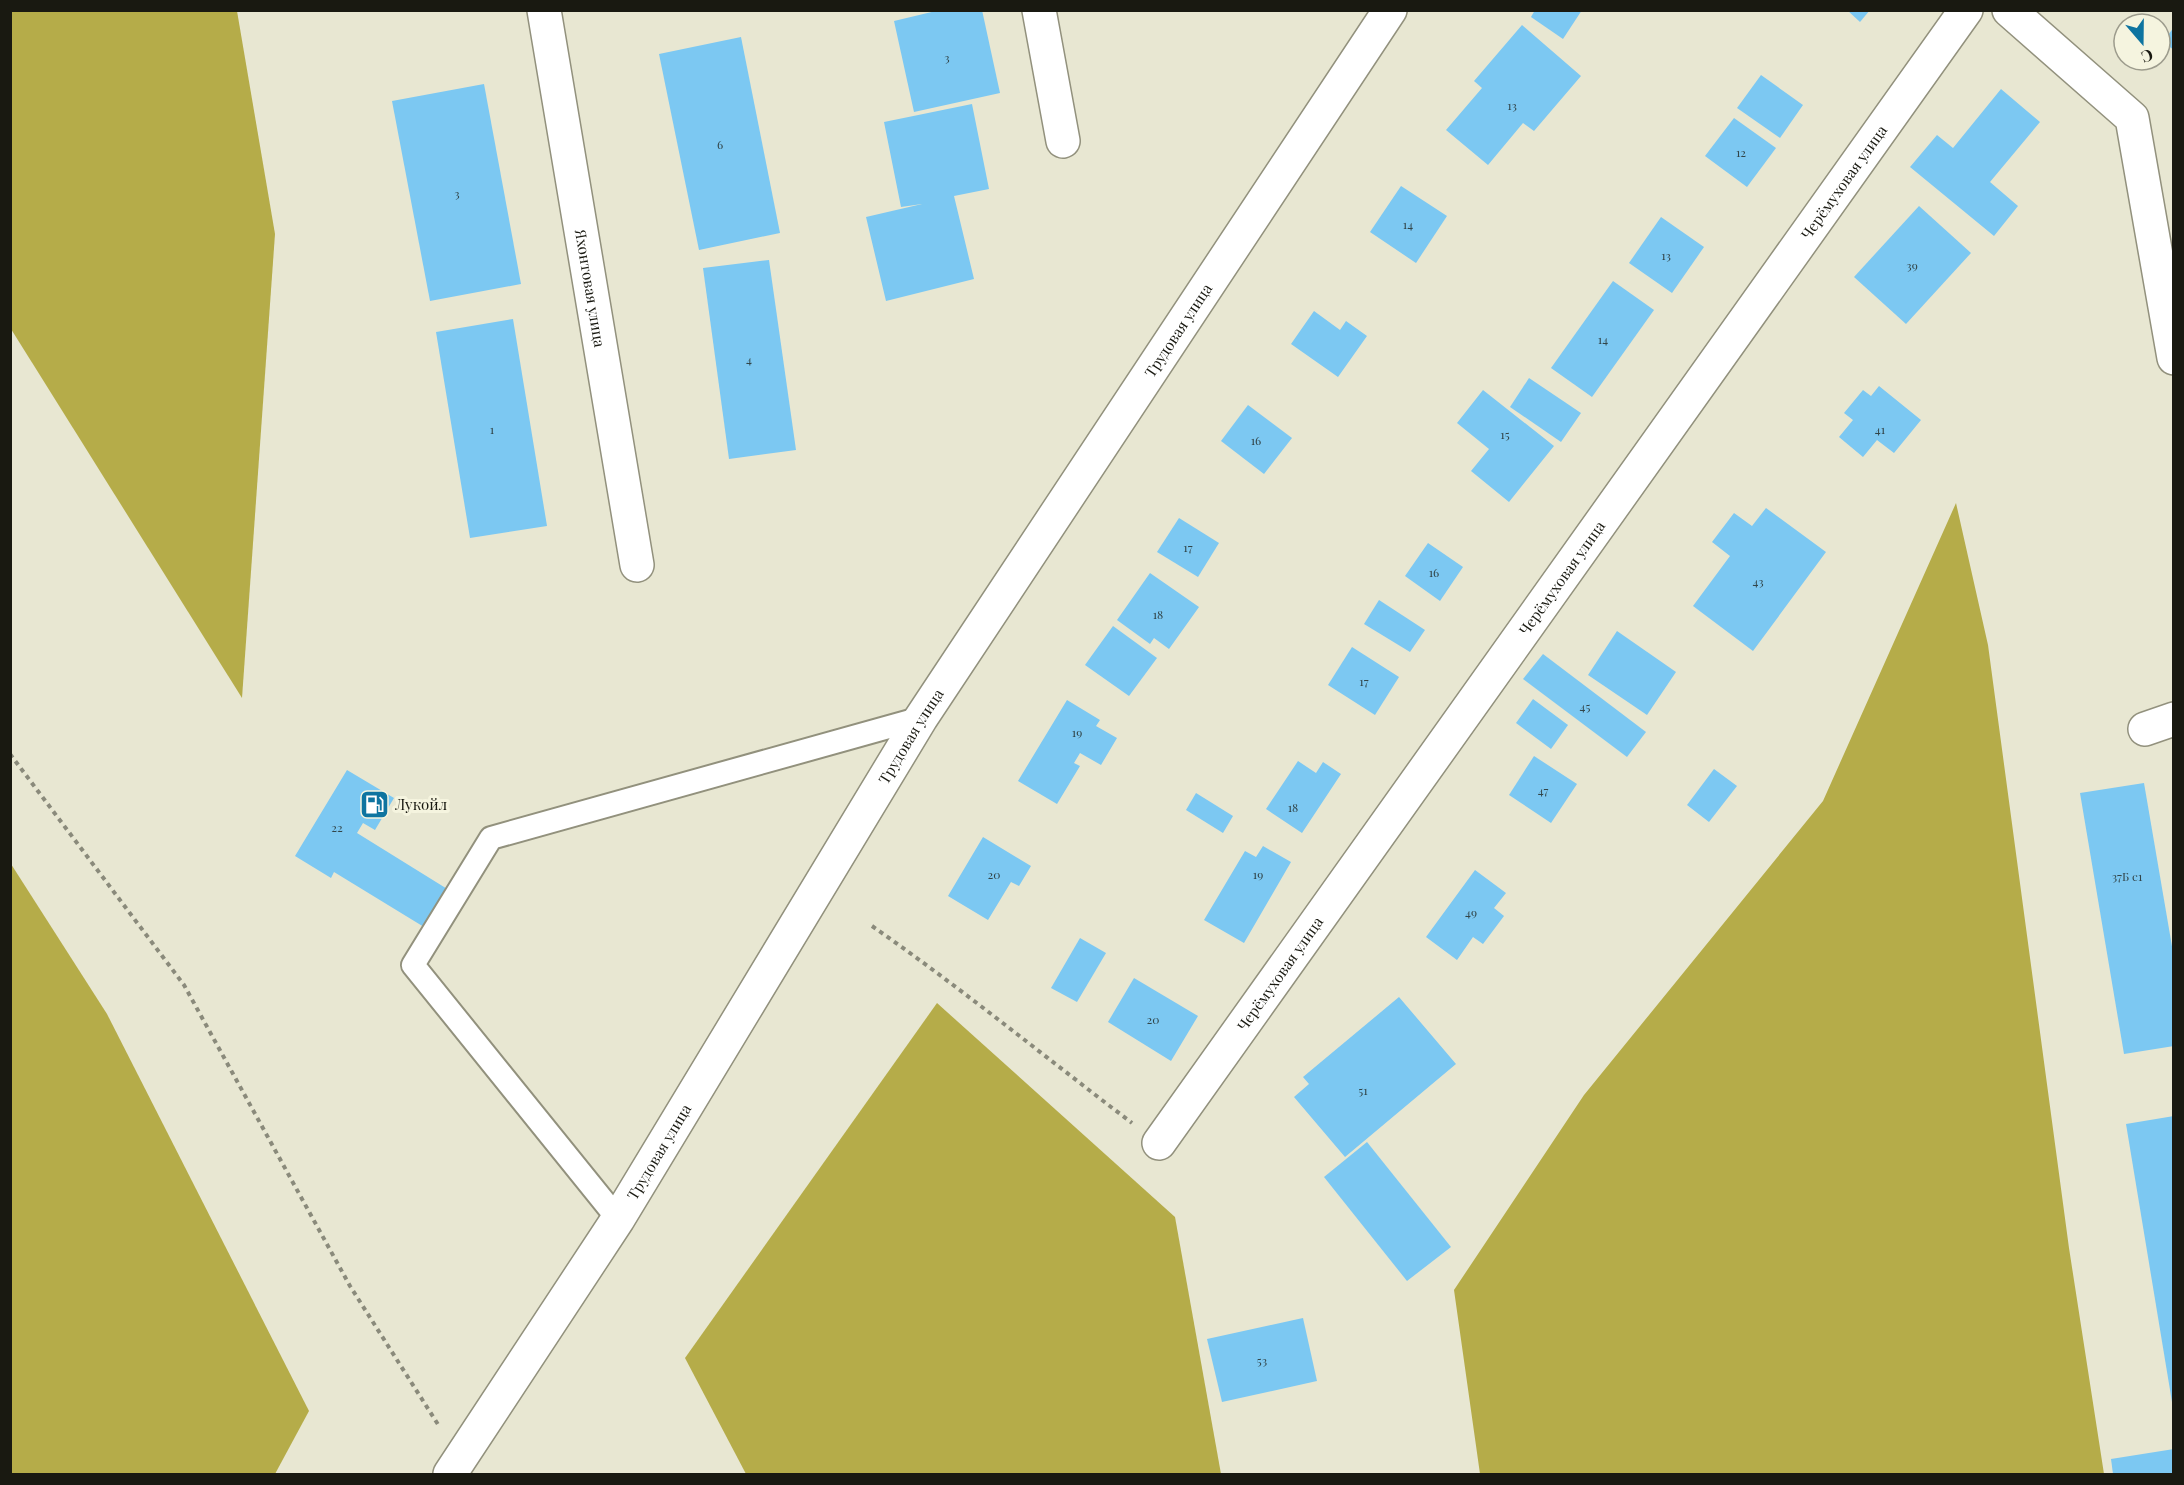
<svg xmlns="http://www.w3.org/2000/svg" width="2184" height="1485" font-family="'Playfair Display',serif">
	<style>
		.forest { fill: #b5ac49 }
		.building { fill: #7cc8f2 }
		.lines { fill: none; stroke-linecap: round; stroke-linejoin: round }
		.lane-casing { stroke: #92917d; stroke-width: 26 }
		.street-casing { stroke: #92917d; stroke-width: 36 }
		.primary-casing { stroke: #92917d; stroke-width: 36 }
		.path { stroke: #8a8a7b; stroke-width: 4; stroke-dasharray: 4.5 4.5; stroke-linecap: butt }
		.lane { stroke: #fff; stroke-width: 22 }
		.street { stroke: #fff; stroke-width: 33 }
		.primary { stroke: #fff; stroke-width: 33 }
		.labels { text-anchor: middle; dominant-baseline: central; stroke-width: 6; stroke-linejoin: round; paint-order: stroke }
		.number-label { font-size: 12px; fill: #324549 }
		.street-label { font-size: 15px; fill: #191911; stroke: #f5f4df }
		.poi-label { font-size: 15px; fill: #191911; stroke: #f5f4df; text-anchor: start }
	</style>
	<rect width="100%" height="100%" fill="#e8e7d2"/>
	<g class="forest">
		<path d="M11,10l226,1 38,223 -33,464 -231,-369z"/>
		<path d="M1956,503l32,142 81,603 35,226h-624l-26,-184 130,-195 239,-294z"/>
		<path d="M11,864l96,150 202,397 -34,63h-264z"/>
		<path d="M937,1003l238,214 46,257h-475l-61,-116z"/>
	</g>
	<g class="building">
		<path d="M940,10h42l18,83 -86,19 -20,-91z"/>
		<path d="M1535,10h47l-19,29 -32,-22z"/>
		<path d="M1847,10h23l-10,12z"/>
		<path d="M1522,25l59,51 -47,55 -11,-8 -35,42 -42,-35 36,-42 -8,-7z"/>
		<path d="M2174,27v23l-11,-8z"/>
		<path d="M741,37l39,196 -81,17 -40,-196z"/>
		<path d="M1761,75l42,30 -23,33 -43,-30z"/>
		<path d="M484,84l37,200 -91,17 -38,-200z"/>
		<path d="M2001,89l39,33 -50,60 28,24 -24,30 -84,-69 27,-32 16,13z"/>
		<path d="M972,104l17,85 -35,7 20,83 -88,22 -20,-84 56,-13 -21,3 -17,-85z"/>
		<path d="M1734,118l42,30 -29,39 -42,-31z"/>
		<path d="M1401,186l46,30 -31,47 -46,-31z"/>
		<path d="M1919,206l52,47 -65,71 -52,-47z"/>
		<path d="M1661,217l43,30 -32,46 -43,-30z"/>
		<path d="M769,260l27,190 -67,9 -26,-191z"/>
		<path d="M1613,281l41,29 -62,87 -41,-29z"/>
		<path d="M1314,311l26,19 6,-9 21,15 -29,41 -47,-33z"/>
		<path d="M513,319l34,207 -77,12 -34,-206z"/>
		<path d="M1529,378l52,35 -20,29 -51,-35z"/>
		<path d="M1879,386l42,34 -27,33 -17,-13 -14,17 -24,-20 14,-17 -9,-7 19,-23 8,6z"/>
		<path d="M1483,390l71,56 -45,56 -38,-31 18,-22 -32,-26z"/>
		<path d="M1248,405l44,33 -28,36 -43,-33z"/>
		<path d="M1766,508l60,44 -73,99 -60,-45 37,-50 -18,-14 22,-29 18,13z"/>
		<path d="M1179,518l40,25 -21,34 -41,-25z"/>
		<path d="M1428,543l35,24 -23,34 -35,-25z"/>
		<path d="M1150,573l49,34 -30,42 -15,-11 -4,6 -33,-24z"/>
		<path d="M1379,600l46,30 -15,22 -46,-28z"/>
		<path d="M1113,626l44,32 -28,38 -44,-31z"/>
		<path d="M1617,631l59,41 -29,43 -59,-40z"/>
		<path d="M1352,647l47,30 -24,38 -47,-30z"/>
		<path d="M1543,654l103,78 -19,25 -104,-78z"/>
		<path d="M1533,699l35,26 -17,24 -35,-26z"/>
		<path d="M1067,700l33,20 -4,6 21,12 -16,27 -21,-12 -6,10 6,3 -23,38 -39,-23z"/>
		<path d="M1534,756l43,28 -26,39 -42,-28z"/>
		<path d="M1298,761l18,12 7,-11 18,12 -39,59 -36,-24z"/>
		<path d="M1714,769l23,17 -28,36 -22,-17z"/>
		<path d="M347,770l47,28 -19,32 -12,-7 -6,10 108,67 -23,38 -108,-66 -3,6 -36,-22z"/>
		<path d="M2144,783l30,175v88l-50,8 -44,-261z"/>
		<path d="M1196,793l37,23 -10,17 -37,-23z"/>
		<path d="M983,837l48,29 -12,20 -8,-4 -23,38 -40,-24z"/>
		<path d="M1263,846l28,16 -47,81 -40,-23 41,-69 11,6z"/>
		<path d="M1475,870l31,23 -12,15 10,8 -21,28 -10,-7 -16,23 -31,-23z"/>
		<path d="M1080,938l26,15 -29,49 -26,-14z"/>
		<path d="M1134,978l64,38 -27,45 -63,-39z"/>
		<path d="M1399,997l57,67 -111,93 -51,-60 15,-13 -6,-7z"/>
		<path d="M2174,1116v286h-2l-46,-278z"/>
		<path d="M1367,1142l84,105 -44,34 -83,-104z"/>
		<path d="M1303,1318l14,63 -95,21 -15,-63z"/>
		<path d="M2174,1449v25h-61l-2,-15z"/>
	</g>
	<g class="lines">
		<defs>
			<path id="lane" d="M618,1219l-205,-254 78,-127 430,-120"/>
			<g id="street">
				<path id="s1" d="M544,10l93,555"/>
				<path d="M1039,10l24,131"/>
				<path d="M2009,10l123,108 42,240"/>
				<path d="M2145,729l29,-10"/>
				<path id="s2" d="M1159,1143l807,-1133"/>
			</g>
			<g id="primary">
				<path id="s3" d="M450,1474l168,-255 303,-501 469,-708"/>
			</g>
		</defs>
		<use href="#lane" class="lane-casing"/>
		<use href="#street" class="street-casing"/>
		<use href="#primary" class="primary-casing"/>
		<g class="path">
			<path d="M10,754l174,231 166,301 89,140"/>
			<path d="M872,926c89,62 173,131 260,197"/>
		</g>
		<use href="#lane" class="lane"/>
		<use href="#street" class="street"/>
		<use href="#primary" class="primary"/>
	</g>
	<defs>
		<symbol id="fuel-square" viewBox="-11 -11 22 22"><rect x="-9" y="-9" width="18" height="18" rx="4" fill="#0e74a0" stroke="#f5f4df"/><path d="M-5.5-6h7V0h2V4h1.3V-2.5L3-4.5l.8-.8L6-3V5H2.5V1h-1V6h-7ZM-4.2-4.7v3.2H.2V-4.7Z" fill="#fff"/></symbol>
	</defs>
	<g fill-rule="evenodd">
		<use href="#fuel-square" x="358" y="788" width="33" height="33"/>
	</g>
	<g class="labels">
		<g class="number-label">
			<text x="947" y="57">3</text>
			<text x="1512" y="105">13</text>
			<text x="720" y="144">6</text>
			<text x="1741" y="152">12</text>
			<text x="457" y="193">3</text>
			<text x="1408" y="224">14</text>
			<text x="1666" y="255">13</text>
			<text x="1912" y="265">39</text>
			<text x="1603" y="339">14</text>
			<text x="749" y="359">4</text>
			<text x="492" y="429">1</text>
			<text x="1880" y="429">41</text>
			<text x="1505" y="434">15</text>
			<text x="1256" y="440">16</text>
			<text x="1188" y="547">17</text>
			<text x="1434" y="572">16</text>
			<text x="1758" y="581">43</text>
			<text x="1158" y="614">18</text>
			<text x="1364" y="681">17</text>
			<text x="1585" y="706">45</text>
			<text x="1077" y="732">19</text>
			<text x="1543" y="790">47</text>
			<text x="1293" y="807">18</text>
			<text x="337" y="827">22</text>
			<text x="994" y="874">20</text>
			<text x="1258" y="874">19</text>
			<text x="2127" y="876">37Б с1</text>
			<text x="1471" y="912">49</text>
			<text x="1153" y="1019">20</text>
			<text x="1363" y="1090">51</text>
			<text x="1262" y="1360">53</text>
		</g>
		<g class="street-label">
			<text stroke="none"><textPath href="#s2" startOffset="1180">Черёмуховая улица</textPath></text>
			<text stroke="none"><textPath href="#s1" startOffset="282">Яхонтовая улица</textPath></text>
			<text stroke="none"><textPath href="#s3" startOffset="1356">Трудовая улица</textPath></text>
			<text stroke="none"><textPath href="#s2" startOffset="694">Черёмуховая улица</textPath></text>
			<text stroke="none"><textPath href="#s3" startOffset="870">Трудовая улица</textPath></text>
			<text stroke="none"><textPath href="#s2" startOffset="208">Черёмуховая улица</textPath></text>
			<text stroke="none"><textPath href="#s3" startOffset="384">Трудовая улица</textPath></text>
		</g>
		<g class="poi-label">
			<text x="395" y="804">Лукойл</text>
		</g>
	</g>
	<rect width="2184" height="1485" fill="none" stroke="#191911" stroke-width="24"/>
	<g transform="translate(2142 42) rotate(160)"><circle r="28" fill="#f5f4df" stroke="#9d9c8d" stroke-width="1.5"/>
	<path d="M0-4.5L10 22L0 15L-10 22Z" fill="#0e74a0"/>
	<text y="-9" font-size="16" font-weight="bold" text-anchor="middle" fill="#191911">С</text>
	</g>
</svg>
